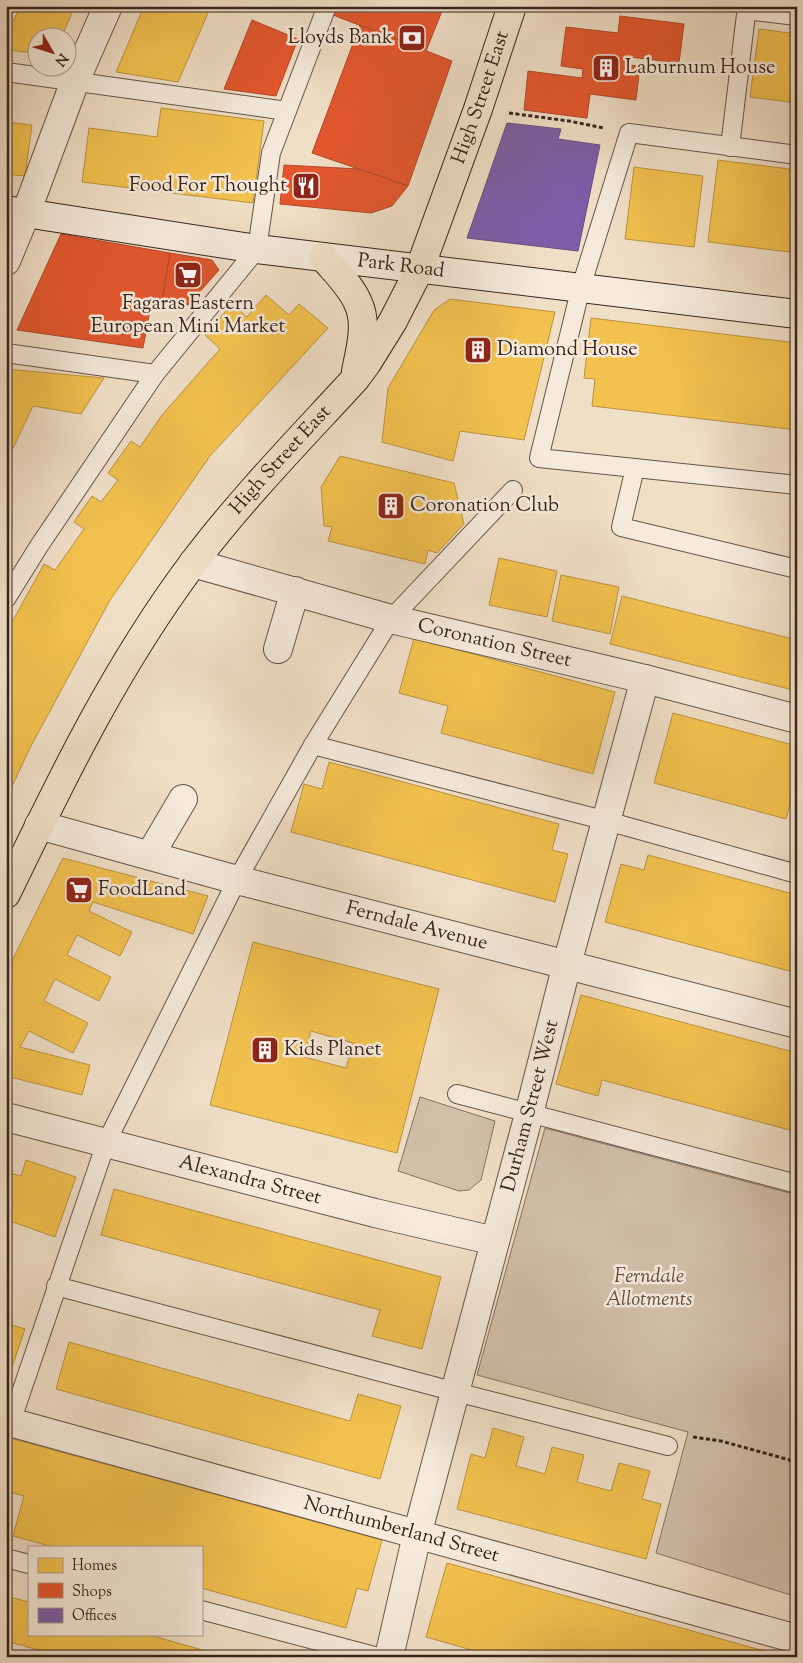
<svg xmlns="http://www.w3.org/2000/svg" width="803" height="1663" font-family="'Sorts Mill Goudy',serif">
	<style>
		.green { fill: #d1bfaa; stroke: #847264 }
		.homes { fill: #f2c14e; stroke: #ba923f; fill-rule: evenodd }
		.shops { fill: #e4572e; stroke: #b04829 }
		.offices { fill: #7b5ea7; stroke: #674d7e }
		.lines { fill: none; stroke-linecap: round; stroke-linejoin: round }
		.lane-casing { stroke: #655448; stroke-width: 20 }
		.street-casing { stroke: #655448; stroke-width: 30 }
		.secondary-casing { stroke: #37251d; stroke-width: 30 }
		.primary-casing { stroke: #37251d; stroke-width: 30 }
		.path { stroke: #37251d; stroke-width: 3; stroke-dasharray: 4 2.5; stroke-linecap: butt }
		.lane { stroke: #f5eadb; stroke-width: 18 }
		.street { stroke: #f5eadb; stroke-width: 28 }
		.secondary { stroke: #f5eadb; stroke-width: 28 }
		.primary { stroke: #f0dfc7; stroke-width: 28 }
		.labels { text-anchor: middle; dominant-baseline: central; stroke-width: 5; stroke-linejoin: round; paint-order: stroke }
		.poi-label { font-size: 20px; fill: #37251d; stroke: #f5eadb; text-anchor: start }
		.street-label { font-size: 20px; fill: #37251d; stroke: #f5eadb }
		.park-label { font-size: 20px; font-style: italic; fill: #5e4c40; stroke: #f5eadb }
	</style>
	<rect width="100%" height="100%" fill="#f0dfc7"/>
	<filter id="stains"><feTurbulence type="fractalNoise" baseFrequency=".004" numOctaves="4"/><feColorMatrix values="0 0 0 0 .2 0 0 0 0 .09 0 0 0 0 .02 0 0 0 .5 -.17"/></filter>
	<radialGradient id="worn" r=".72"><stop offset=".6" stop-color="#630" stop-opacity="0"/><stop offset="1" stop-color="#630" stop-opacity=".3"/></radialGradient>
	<g class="green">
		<path d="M420,1097l75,24 -14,59 -12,10 -10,1 -61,-20z"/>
		<path d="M545,1128l252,67v402l-141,-44 32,-121 -211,-57z"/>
	</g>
	<g class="homes">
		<path d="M20,6h55l-14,32h-23v15l-32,-3v-12z"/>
		<path d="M144,6h67l-33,76 -62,-10z"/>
		<path d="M759,29l38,5v69l-47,-6z"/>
		<path d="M6,102l4,1 -3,19 25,3 -7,51 -19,-2z"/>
		<path d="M161,108l103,13 -11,82 -171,-21 7,-54 68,9z"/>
		<path d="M718,160l79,10v83l-89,-11z"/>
		<path d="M634,167l69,9 -9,71 -69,-8z"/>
		<path d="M266,295l23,20 10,-11 29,24 -118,128 -100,144 -79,146 -25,53v-166l38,-69 11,6 29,-41 -10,-7 18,-26 9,6 17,-22 -10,-7 23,-32 9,6 22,-32 58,-66 -15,-14 27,-31 15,13z"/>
		<path d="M450,299l105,13 -31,128 -64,-9 -7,30 -71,-19 6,-54 46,-78z"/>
		<path d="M591,318l206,25v87l-205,-24 3,-27 -11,-1z"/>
		<path d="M6,369l98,9 -23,36 -48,-8 -27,57z"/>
		<path d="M340,456l114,27 10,41 -27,29 -9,-3 -3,14 -97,-23 4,-14 -8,-1 -3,-39z"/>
		<path d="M499,558l58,13 -10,46 -58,-12z"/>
		<path d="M561,575l58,12 -9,47 -58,-13z"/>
		<path d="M622,596l175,44v51l-187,-47z"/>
		<path d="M414,638l201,54 -22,82 -152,-41 7,-27 -49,-13z"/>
		<path d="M673,713l124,33v32l-11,41 -132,-36z"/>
		<path d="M329,762l230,62 -7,26 16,4 -13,48 -264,-70 13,-48 18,5z"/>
		<path d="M648,855l149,40v78l-192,-51 16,-58 23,6z"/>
		<path d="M63,858l145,38 -15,38 -100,-32 -4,9 43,21 -12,24 -43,-21 -10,20 44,22 -12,24 -44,-22 -11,22 44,22 -15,30 -44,-22 -9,16 70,18 -8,30 -76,-19v-103z"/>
		<path d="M253,942l186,47 -42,164 -187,-48zM311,1031l42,12 -7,25 -42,-11z"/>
		<path d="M581,995l216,58v79l-195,-52 -4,16 -42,-12z"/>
		<path d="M26,1160l50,17 -21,60 -48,-17 6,-18 -7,-2v-28l15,4z"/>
		<path d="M114,1189l327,88 -19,72 -50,-13 8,-26 -279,-75z"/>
		<path d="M6,1323l19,6 -19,56z"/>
		<path d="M69,1342l281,79 8,-27 43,12 -21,73 -324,-90z"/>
		<path d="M493,1428l31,9 -8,29 29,8 7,-27 32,8 -7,27 34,9 8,-28 31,8 -8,28 19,5 -15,55 -189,-50 14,-55 14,4z"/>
		<path d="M6,1437l376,103 -14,51 -11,-3 -11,40 -145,-40v-41h-148l-40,-11 11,-40 -18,-5z"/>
		<path d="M447,1563l339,94h-290l-70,-20z"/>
		<path d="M6,1596l23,6v32h117l81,23h-164l-57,-16z"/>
	</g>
	<g class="shops">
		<path d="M336,6h108l-18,45 -93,-36z"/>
		<path d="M620,16l64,8 -5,39 -49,-6 -1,8 11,1 -4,34 -46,-6 -3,24 -63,-8 4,-39 54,7 1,-9 -22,-3 5,-39 52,6z"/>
		<path d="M252,20l46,19 -22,57 -52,-7z"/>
		<path d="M360,25l92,36 -44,125 -96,-33z"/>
		<path d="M284,165l75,4 49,17 -16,20 -21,7 -91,-9z"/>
		<path d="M61,234l109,19 -8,48 -10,-1 -9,48 -126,-18z"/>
		<path d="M170,253l42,7 7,10 -31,35 -26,-4z"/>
	</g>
	<path class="offices" d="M507,123l54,6 -3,10 42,6 -22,106 -111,-13z"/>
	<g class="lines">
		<defs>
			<g id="lane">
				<path d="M6,72l281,39"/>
				<path d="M730,147l17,-141"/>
				<path d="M797,155l-168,-22 -48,154 -42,171 258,27"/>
				<path d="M6,353l149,21"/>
				<path d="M635,468l-14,59 176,42"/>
				<path d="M6,599l33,-53 116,-172 102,-125 14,-96 56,-147"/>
				<path d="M313,745l294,76 190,53"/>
				<path d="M457,1094l340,90"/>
				<path d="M56,1286l400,106 212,54"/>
				<path d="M11,1422l95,-279 131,-263 76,-135 78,-126 122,-129"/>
				<path d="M6,1558l23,6"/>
				<path d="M201,1610l177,47"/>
			</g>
			<g id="street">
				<path d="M754,6l43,5"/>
				<path d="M6,261l20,-48 49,-132 33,-75"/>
				<path id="s1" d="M193,563l198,56 254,60 152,40"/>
				<path d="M278,649l17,-58"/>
				<path id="s2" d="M39,825l198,55 560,144"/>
				<path d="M150,855l33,-56"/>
				<path id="s3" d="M6,1117l369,96 120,28"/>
				<path id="s4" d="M6,1421l791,218"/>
				<path id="s5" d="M389,1657l28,-122 112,-421 38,-150 78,-285"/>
			</g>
			<g id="secondary">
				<path id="s6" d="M6,210l251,39 540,65"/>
			</g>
			<g id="primary">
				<path d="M323,257c12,14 28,29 35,46 10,20 2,48 -2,68"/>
				<path id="s7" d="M6,894c55,-114 111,-230 188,-332 49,-65 107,-124 162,-184l11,-15 26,-42 27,-53 58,-159 34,-103"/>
			</g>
		</defs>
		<use href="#lane" class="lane-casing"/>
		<use href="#street" class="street-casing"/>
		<use href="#secondary" class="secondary-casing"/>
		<use href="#primary" class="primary-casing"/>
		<g class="path">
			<path d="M509,113l60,8 35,7"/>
			<path d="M693,1437l28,4 76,21"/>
		</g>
		<use href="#lane" class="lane"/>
		<use href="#street" class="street"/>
		<use href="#secondary" class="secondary"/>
		<use href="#primary" class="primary"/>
	</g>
	<defs>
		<symbol id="bank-square" viewBox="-11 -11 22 22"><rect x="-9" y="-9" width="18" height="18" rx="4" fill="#8f2418" stroke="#f5eadb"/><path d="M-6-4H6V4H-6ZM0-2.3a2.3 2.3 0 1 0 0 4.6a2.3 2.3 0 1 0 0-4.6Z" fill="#fff"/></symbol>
		<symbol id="building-square" viewBox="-11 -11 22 22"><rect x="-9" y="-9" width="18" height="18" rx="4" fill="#8f2418" stroke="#f5eadb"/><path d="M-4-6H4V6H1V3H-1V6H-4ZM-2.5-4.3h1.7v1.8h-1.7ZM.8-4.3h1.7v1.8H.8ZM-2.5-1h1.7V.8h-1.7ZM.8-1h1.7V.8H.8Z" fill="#fff"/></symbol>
		<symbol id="restaurant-square" viewBox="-11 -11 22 22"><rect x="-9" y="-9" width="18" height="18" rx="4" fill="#8f2418" stroke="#f5eadb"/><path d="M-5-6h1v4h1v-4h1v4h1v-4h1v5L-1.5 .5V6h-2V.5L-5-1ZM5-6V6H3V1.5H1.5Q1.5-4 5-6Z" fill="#fff"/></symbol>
		<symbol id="supermarket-square" viewBox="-11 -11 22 22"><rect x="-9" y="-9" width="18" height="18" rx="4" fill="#8f2418" stroke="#f5eadb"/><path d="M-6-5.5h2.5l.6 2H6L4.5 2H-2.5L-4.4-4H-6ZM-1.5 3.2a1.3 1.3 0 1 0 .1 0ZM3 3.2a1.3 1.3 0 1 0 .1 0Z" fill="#fff"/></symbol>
	</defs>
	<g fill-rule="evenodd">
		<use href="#bank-square" x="396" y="22" width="32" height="32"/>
		<use href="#building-square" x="590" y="52" width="32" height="32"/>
		<use href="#restaurant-square" x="290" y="170" width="32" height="32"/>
		<use href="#supermarket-square" x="172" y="259" width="32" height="32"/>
		<use href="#building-square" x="462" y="334" width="32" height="32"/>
		<use href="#building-square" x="375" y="490" width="32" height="32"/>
		<use href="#supermarket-square" x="63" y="874" width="32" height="32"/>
		<use href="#building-square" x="249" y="1034" width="32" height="32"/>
	</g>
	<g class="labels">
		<g class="poi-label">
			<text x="393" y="38" text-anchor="end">Lloyds Bank</text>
			<text x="625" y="68">Laburnum House</text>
			<text x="287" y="186" text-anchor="end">Food For Thought</text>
			<text x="188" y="304" text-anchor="middle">Fagaras Eastern<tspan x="188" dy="23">European Mini Market</tspan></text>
			<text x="497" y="350">Diamond House</text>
			<text x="410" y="506">Coronation Club</text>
			<text x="98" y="890">FoodLand</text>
			<text x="284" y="1050">Kids Planet</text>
		</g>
		<g class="street-label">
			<text stroke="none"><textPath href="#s7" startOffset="936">High Street East</textPath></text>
			<text stroke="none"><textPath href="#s6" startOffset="399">Park Road</textPath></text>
			<text stroke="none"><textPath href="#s7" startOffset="516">High Street East</textPath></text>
			<text stroke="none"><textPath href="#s1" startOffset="312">Coronation Street</textPath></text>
			<text stroke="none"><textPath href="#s2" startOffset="391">Ferndale Avenue</textPath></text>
			<text stroke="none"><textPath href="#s5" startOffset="569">Durham Street West</textPath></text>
			<text stroke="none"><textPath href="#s3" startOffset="252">Alexandra Street</textPath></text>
			<text stroke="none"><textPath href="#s4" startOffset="410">Northumberland Street</textPath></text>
		</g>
		<g class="park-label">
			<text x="649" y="1277">Ferndale<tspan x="649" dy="23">Allotments</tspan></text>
		</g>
	</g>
	<rect width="803" height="1663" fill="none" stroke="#f0dfc7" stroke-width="25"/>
	<rect x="8" y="8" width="788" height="1648" fill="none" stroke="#37251d" stroke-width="2.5"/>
	<rect x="12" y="12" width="778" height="1638" fill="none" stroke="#37251d"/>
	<rect x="28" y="1546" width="175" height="90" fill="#f5eadb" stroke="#a99b8f"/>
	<rect x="38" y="1558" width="25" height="15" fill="#f2c14e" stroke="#a99b8f"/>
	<text x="72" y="1570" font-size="15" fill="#37251d">Homes</text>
	<rect x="38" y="1583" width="25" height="15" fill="#e4572e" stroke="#a99b8f"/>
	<text x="72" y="1596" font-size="15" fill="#37251d">Shops</text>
	<rect x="38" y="1608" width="25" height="15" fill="#7b5ea7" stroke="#a99b8f"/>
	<text x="72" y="1620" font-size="15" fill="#37251d">Offices</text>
	<g transform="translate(52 52) rotate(129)"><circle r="24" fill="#f5eadb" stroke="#a99b8f"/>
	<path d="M0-4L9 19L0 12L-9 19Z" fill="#8f2418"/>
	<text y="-8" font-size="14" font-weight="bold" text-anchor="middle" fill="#37251d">N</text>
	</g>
	<rect width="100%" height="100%" filter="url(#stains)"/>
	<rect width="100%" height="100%" fill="url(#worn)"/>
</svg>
